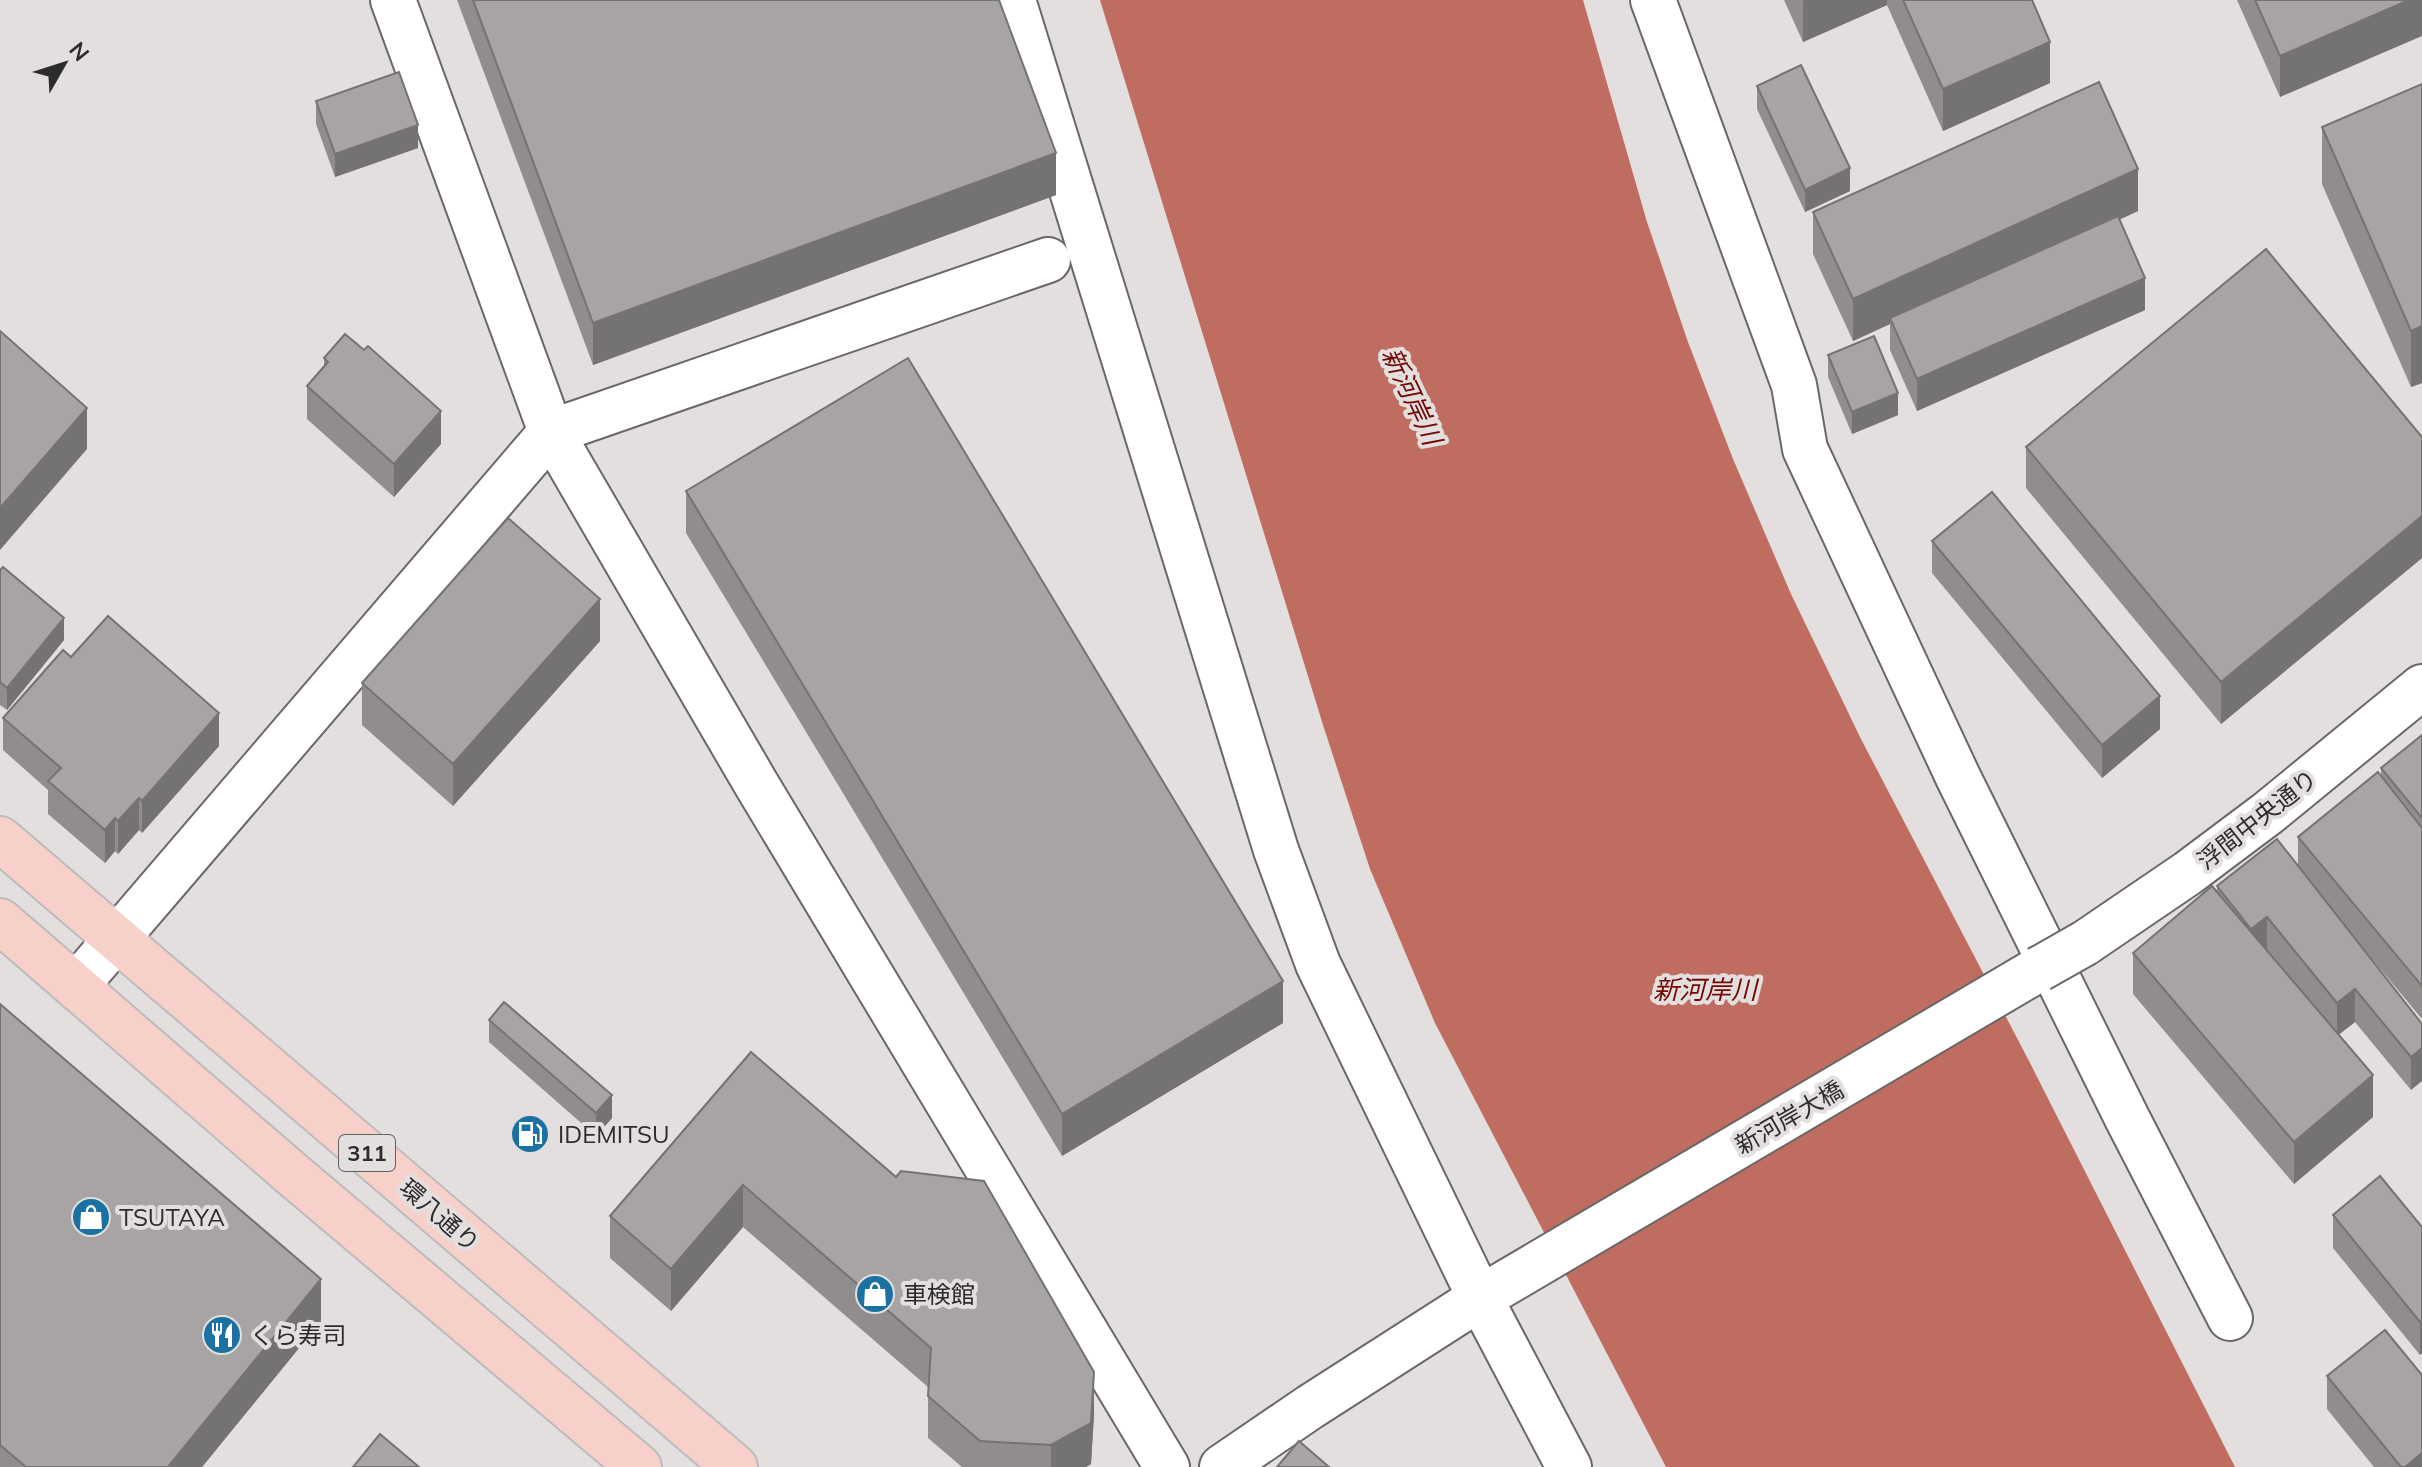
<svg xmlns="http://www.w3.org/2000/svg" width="2422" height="1467" font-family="Mulish,'Noto Sans JP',sans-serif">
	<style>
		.water { fill: #bf6d60 }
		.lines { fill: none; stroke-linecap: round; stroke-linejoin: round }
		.minor-casing { stroke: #6a6766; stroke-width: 48 }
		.major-casing { stroke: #bcbbbb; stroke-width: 48 }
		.minor { stroke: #fff; stroke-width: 44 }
		.major { stroke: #f8d0ca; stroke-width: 44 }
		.minor-bridge-casing { stroke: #6a6766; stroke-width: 48; stroke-linecap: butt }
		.minor-bridge { stroke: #fff; stroke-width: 44 }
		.wall { fill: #908d8c; fill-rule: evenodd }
		.shaded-wall { fill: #757372 }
		.building { fill: #a7a4a3; stroke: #757372; stroke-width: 2 }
		.labels { text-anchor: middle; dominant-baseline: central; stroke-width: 8; stroke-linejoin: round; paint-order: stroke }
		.shield { fill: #e3dfde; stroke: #646261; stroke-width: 2 }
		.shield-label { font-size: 22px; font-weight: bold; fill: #2d2c2c }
		.street-label { font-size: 24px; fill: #2d2c2c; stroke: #e3dfde }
		.poi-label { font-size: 24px; fill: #2d2c2c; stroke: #e3dfde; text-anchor: start }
		.water-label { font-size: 26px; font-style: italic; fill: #720904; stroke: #e3dfde }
	</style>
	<rect width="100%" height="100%" fill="#e3dfde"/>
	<path class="water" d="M1100,0h483l64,222 41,120 45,117 58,135 70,145 168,322 206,406h-569l-231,-444 -65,-154 -47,-144z"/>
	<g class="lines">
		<defs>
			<g id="minor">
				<path d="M393,0l158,432 204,350 412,685"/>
				<path d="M1013,0l263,850 42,114 162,334 89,169"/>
				<path d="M1653,0l141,385 11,64 153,328 169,341 103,200"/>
				<path d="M2085,943l103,-70 80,-60 154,-126"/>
				<path d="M76,986l475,-554 497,-172"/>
				<path d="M1222,1467l88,-60 170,-109 559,-329"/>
			</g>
			<g id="major">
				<path d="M0,839l735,628"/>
				<path d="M0,921l292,253 347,293"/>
			</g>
		</defs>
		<use href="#minor" class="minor-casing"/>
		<use href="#major" class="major-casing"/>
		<use href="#minor" class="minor"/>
		<use href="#major" class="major"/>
		<defs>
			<path id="minor-bridge" d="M2039,969l46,-26"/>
		</defs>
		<use href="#minor-bridge" class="minor-bridge-casing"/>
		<use href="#minor-bridge" class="minor-bridge"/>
	</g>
	<g class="wall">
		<path d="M457,0h542l57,195 -463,170z"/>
		<path d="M1784,0h248l18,83 -107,48 -56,-126 -84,37z"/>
		<path d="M2237,0h185l-142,97z"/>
		<path d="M2422,84v299l-11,4 -89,-203v-57z"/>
		<path d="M1757,86l93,105 -45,21 -48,-103z"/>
		<path d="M316,101l102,47 -83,29 -19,-53z"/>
		<path d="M2138,211l-19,9 26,90 -228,101 -27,-61v-26l-37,17 -40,-87v-42z"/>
		<path d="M1828,355l70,60 -46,19 -24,-57z"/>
		<path d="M324,358l117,86 -47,53 -87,-78v-33l17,-19z"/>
		<path d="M2422,437v121l-201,166 -195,-236v-41z"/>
		<path d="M686,491l597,532 -221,133 -376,-623z"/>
		<path d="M1932,541l228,188 -58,49 -170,-205z"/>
		<path d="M0,570l64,70 -57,70 -7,-5z"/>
		<path d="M600,641l-147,165 -91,-81v-42z"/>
		<path d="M71,657l148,89 -77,87 -3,-3 -21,24 -3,-3 -10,12 -57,-49v-24l-45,-40v-32z"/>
		<path d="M2422,735v284l-79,-95 79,100 -11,66 -56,-68 -17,13 35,82 -79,67 -161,-190v-41l84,-61v-6l81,-20v-29l83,-61v-8zM2266,950h1l31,38z"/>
		<path d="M0,1004l321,317 -119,146h-202z"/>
		<path d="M489,1020l123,98 -16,18 -107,-94z"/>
		<path d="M751,1052l343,362 -3,50 -5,3h-124l-34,-29v-51l-185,-160 -72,84 -61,-53v-42z"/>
		<path d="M2333,1215l89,12v126l-2,2 -87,-107z"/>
		<path d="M2327,1376l95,91h-48l-47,-58z"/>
	</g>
	<g class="shaded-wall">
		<path d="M1804,0h83v5l-84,37v-41z"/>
		<path d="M2409,0h13v36l-142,61v-41z"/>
		<path d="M2050,42v41l-107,48v-42z"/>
		<path d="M418,125v23l-83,29v-23z"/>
		<path d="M1056,153v42l-463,170v-42z"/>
		<path d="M1850,168v23l-45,21v-22z"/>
		<path d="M2138,169v42l-246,112 -2,-5v6l-37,17v-42z"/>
		<path d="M2145,278v32l-228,101v-32z"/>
		<path d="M2422,326v57l-11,4v-56z"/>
		<path d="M1898,393v22l-46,19v-22z"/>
		<path d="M87,408v41l-87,101v-42z"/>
		<path d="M441,411v33l-47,53v-33z"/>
		<path d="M2422,516v42l-201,166v-42z"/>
		<path d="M600,599v42l-147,165v-42z"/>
		<path d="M64,618v22l-57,70v-22z"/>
		<path d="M2160,696v33l-58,49v-33z"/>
		<path d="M219,713v33l-77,87v-32z"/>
		<path d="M139,798v32l-21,24v-33z"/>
		<path d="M115,818v33l-10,12v-33z"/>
		<path d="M2267,917v33l-16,12v-33z"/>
		<path d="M1283,981v42l-221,133v-42z"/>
		<path d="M2355,989v33l-18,14v-33z"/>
		<path d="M2422,1048v33l-11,9v-33z"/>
		<path d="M2373,1075v42l-79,67v-42z"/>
		<path d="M612,1095v23l-16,18v-23z"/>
		<path d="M743,1185v42l-72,84v-42z"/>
		<path d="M321,1279v42l-119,146h-34z"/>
		<path d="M2422,1321v32l-2,2v-33z"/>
		<path d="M1094,1372v42l-3,50 -5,3h-35v-22z"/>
		<path d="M2422,1453v14h-17z"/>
	</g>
	<g class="building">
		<path d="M473,0h526l57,153 -463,170z"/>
		<path d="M1903,0h129l18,42 -107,47z"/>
		<path d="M2255,0h154l-129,56z"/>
		<path d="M1801,65l49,103 -45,22 -48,-104z"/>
		<path d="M399,72l19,53 -83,29 -19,-53z"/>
		<path d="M2099,82l39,87 -285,130 -40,-87z"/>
		<path d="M2422,84v242l-11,5 -89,-204z"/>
		<path d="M2118,216l27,62 -228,101 -27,-61z"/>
		<path d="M2266,249l156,188v79l-201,166 -195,-235z"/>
		<path d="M0,331l87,77 -87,100z"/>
		<path d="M345,334l19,16 4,-4 73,65 -47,53 -87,-78 21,-24 -4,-4z"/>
		<path d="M1874,336l24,57 -46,19 -24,-57z"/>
		<path d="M908,358l375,623 -221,133 -376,-623z"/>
		<path d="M1992,492l168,204 -58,49 -170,-204z"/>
		<path d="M508,518l92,81 -147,165 -91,-81z"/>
		<path d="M3,567l61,51 -57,70 -7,-6v-112z"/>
		<path d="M108,616l111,97 -77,88 -3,-3 -21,23 -3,-3 -10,12 -57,-49 13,-13 -58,-50 60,-68 8,7z"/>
		<path d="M2422,735v83l-41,-50z"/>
		<path d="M2378,772l44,56v158l-124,-149z"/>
		<path d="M2277,839l145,185v24l-11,9 -56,-68 -18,14 -70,-86 -16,12 -34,-43z"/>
		<path d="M2212,886l161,189 -79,67 -161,-189z"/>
		<path d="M504,1002l108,93 -16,18 -107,-93z"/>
		<path d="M0,1004l321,275 -153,188h-142l-26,-22z"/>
		<path d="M751,1052l145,125 5,-6 83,10 110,191 -3,51 -40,22 -71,-4 -52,-45 3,-48 -188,-163 -72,84 -61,-53z"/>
		<path d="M2380,1176l42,51v94l-2,1 -87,-107z"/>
		<path d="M2385,1330l37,45v78l-17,14h-4l-74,-91z"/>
		<path d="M380,1434l39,33h-66z"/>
		<path d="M1299,1441l30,26h-52z"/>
	</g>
	<defs>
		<symbol id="fuel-disc" viewBox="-11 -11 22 22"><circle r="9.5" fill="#1b71a1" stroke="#e3dfde"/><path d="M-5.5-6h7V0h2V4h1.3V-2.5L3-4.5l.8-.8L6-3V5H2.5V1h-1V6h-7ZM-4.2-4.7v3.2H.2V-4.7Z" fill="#fff"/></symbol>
		<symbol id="shop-disc" viewBox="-11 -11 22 22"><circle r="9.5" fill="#1b71a1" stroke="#e3dfde"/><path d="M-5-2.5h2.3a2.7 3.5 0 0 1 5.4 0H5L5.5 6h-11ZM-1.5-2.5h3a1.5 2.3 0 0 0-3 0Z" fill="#fff"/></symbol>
		<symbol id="restaurant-disc" viewBox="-11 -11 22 22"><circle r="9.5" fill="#1b71a1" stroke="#e3dfde"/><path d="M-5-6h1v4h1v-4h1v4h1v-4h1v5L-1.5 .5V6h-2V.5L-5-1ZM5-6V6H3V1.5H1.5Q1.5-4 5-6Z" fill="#fff"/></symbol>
	</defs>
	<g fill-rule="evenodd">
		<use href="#fuel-disc" x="508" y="1112" width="44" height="44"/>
		<use href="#shop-disc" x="69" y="1195" width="44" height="44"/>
		<use href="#shop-disc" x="853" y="1272" width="44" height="44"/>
		<use href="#restaurant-disc" x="200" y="1313" width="44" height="44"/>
	</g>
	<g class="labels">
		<rect class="shield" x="339" y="1135" width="56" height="36" rx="6"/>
		<g class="shield-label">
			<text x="367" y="1153">311</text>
		</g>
		<g class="street-label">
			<text transform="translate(2257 819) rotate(-38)">浮間中央通り</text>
			<text transform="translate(1789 1117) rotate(-30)">新河岸大橋</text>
			<text transform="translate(440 1215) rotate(41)">環八通り</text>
		</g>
		<g class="poi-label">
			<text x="558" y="1134">IDEMITSU</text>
			<text x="119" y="1217">TSUTAYA</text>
			<text x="903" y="1294">車検館</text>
			<text x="250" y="1335">くら寿司</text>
		</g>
		<g class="water-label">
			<text transform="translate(1412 396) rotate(65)">新河岸川</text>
			<text x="1705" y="989">新河岸川</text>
		</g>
	</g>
	<g transform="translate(64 64) rotate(51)" stroke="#e3dfde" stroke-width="6" paint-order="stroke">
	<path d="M0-6L14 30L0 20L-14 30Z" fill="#2d2c2c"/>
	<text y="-12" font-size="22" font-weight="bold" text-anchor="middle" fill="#2d2c2c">N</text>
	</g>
</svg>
